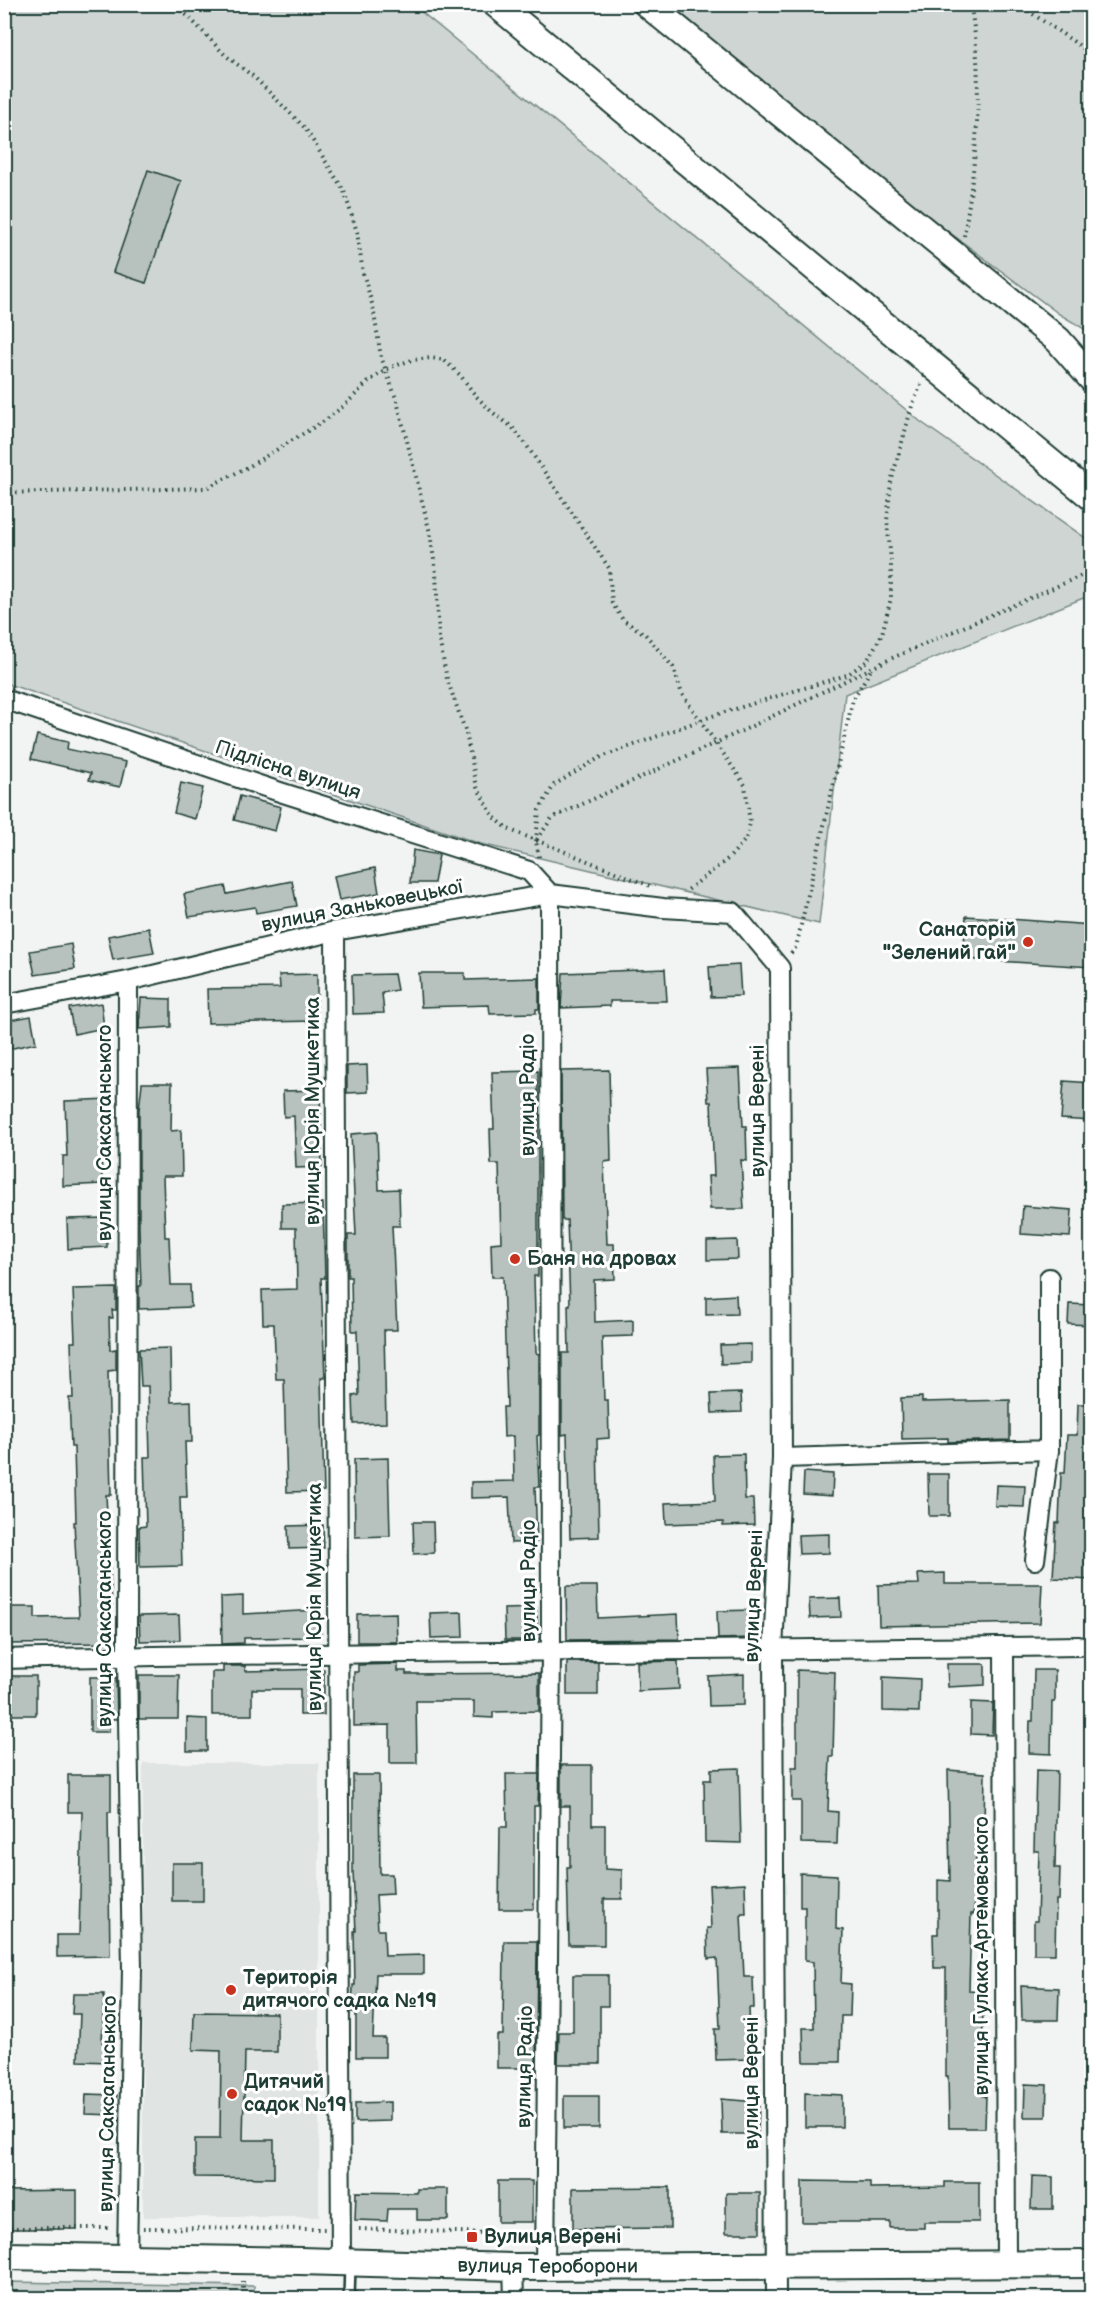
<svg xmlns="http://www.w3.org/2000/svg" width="1096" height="2303" font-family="'Balsamiq Sans',sans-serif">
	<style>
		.built { fill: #e0e4e3 }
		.green { fill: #ced5d3; stroke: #768984; stroke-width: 1.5 }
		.building { fill: #b7c1bd; stroke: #1f3d34; stroke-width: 1.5 }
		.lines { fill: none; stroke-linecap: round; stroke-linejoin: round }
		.service-casing { stroke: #1f3d34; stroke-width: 14 }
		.minor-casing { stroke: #1f3d34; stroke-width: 22 }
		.secondary-casing { stroke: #1f3d34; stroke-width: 30 }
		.path { stroke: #1f3d34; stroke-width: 4; stroke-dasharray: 1.5 4.5; stroke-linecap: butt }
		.service { stroke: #fff; stroke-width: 9 }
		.minor { stroke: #fff; stroke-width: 18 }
		.secondary { stroke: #fff; stroke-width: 26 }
		.poi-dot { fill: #c8321e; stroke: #fff; stroke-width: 2 }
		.labels { text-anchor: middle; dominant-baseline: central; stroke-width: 6; stroke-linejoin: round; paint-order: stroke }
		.street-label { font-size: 20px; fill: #1f3d34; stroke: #fff }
		.poi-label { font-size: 20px; font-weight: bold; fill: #1f3d34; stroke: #fff; text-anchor: start }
	</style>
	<rect width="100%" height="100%" fill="#f2f3f3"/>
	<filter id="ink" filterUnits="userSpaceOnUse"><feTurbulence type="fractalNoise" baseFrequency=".0167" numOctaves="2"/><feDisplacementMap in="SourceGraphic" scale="12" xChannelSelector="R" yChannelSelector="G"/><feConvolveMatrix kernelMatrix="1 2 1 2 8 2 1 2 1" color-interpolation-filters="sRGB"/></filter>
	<g filter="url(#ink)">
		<rect class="built" x="143" y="1763" width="176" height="454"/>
		<g class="green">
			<path d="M5,5h408l508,417 170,120v53l-246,99 -26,230 -338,-80 -476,-161z"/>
			<path d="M664,5h427v328l-32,-19 -270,-201z"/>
			<path d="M5,2282l249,4v12h-249z"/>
		</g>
		<g class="building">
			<path d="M148,170l33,11 -35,102 -33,-11z"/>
			<path d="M37,735l31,7 -1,7 59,13 -6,25 -31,-7 2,-7 -60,-14z"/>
			<path d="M181,783l22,5 -8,31 -21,-6z"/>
			<path d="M240,796l41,11 -6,24 -41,-11z"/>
			<path d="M413,850l26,5 -5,28h-24z"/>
			<path d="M375,868l4,25 -40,7 -5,-24z"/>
			<path d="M292,881l5,25 -41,7 -1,-6 -66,10 -5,-23 41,-8 2,8z"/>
			<path d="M966,916l126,9v42l-129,-8z"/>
			<path d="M149,928l5,25 -41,7 -5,-24z"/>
			<path d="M71,944l4,25 -40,6 -5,-24z"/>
			<path d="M739,965l2,31 -30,1 -2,-30z"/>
			<path d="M665,969l2,32h-57v5l-49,2 2,-35z"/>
			<path d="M419,973h46v7l74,-2v31h-3v4l-46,1 -1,-9 -68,2z"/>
			<path d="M317,974v47l-109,2 -1,-34 73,-1 -1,-13z"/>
			<path d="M394,974l3,16 -15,3 2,20 -31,1 -1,-39z"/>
			<path d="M141,998l30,1v28l-32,2z"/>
			<path d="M101,1003l3,25 -30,6 -5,-26z"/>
			<path d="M31,1016l5,27 -32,7v-29z"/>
			<path d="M367,1065l1,27 -21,1v-27z"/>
			<path d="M740,1068l3,58h3l1,35 -6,-1 3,49h-34l-2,-33h6l-3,-74h-3l-2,-33z"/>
			<path d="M609,1070l2,91 -7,1 3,82h7l1,35 -21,1 1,42 38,-2v16l-31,1 2,63h4l1,38 -12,1 2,98 -29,1 -3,-104 -5,1v-82h7l-1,-48h2l-3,-85h-5l-1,-149z"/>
			<path d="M538,1071v205h-4l2,77 3,1v81l-2,1 2,51h-4l2,55 -26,1 -2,-46 -38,1v-16l43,-1 -1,-45 -9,1 -1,-30h4l-4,-130h-11l-1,-34 10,-1 -2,-78h-8l-1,-35h4l-2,-57z"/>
			<path d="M1064,1081l28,2v38l-31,-2z"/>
			<path d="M142,1083h30l-1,48 10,-1 1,46h-19l2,61h4l2,48h19l1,22 -52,2v-23h2l-2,-58v-118z"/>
			<path d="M320,1090l2,77 -26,1 -2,-52 -10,1 -1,-26z"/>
			<path d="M108,1099l1,34h-8l1,51 -39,2v-30h4l-2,-55z"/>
			<path d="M377,1132l2,58 20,-1 1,37h-8l5,104h-13l2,93 -32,1 -1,-28 6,-1 -2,-64h-5l-1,-54h-3v-42h8l-5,-101z"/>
			<path d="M323,1203l2,75h-4l4,100h-4l3,113 -37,1 -3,-113h-8l-2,-55h-11l-1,-34 35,-1 -1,-61h-14v-24z"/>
			<path d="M1023,1206l49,4 -2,27 -49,-3z"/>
			<path d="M106,1218l1,29 -39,2 -1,-30z"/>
			<path d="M737,1240l1,19 -31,1v-19z"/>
			<path d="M116,1288v22h-4l1,8h-4l1,32 6,-1v21l-8,1 3,124h-5l6,111h-5l1,37 -104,1v-37h31v11l44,-1 -5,-95h2l-2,-75h-3l-2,-49h4l-2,-56h4l-2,-53z"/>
			<path d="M736,1295l1,19 -31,1v-18z"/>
			<path d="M1069,1304l23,1v20l-24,-1z"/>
			<path d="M751,1344v19l-30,1 -1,-19z"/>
			<path d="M170,1348l1,54 20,-1 1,41h-7l2,55h-7l2,69 -42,1 -1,-40 7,-1 -2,-69h6l-2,-71h-7l-2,-37z"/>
			<path d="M741,1393l1,19 -30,1 -1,-19z"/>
			<path d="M922,1397v5l88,-2v40l-62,2v-4l-46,1 -1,-41z"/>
			<path d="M1078,1404h14v176l-39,-2 3,-55h3l2,-50h4l2,-38h10z"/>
			<path d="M744,1454l1,45h8l1,26 -31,1v-4l-57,2 -1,-21 50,-2 -2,-46z"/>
			<path d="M388,1458l2,78 -35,1 -1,-78z"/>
			<path d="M804,1472l29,2 -1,22 -29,-2z"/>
			<path d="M928,1474h21v42h-20z"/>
			<path d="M996,1485l29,1 -1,21 -29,-1z"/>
			<path d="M413,1522h20l1,31 -20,1z"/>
			<path d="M323,1525l1,23 -35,1 -1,-23z"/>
			<path d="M829,1534v19l-30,1 -1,-19z"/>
			<path d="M945,1573v11h97l-2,39 -161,3 -1,-41 41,-1 -1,-10z"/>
			<path d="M566,1586h31l1,32 80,-4 1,25 -112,1z"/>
			<path d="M243,1596v18l77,-4 1,27 -77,1v5l-22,1 -1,-47z"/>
			<path d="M840,1598l1,19 -31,1 -1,-19z"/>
			<path d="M537,1608l1,32h-33l-1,-31z"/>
			<path d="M752,1610l1,28 -35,1 -1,-28z"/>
			<path d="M462,1612l1,25 -32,1 -1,-25z"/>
			<path d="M396,1613l1,29h-40v-28z"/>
			<path d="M179,1615l1,25 -40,1 -1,-25z"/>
			<path d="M678,1661l1,28 -41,2 -1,-29z"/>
			<rect x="567" y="1662" width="31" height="33"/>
			<path d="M398,1664v7h8v3l133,-1v38l-46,1v6l-19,-1v-16h-58l1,62h-27v-38l-36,1v-54h4v-7z"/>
			<path d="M947,1664h38v21l-37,2z"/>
			<path d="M223,1666h22v5l79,-2v46h-24v-26h-48v26h-40v-43h11z"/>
			<path d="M797,1670l38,2 -2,85h-3l-2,54 10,1 -1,32 -36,-1v-42h-9v-34h5z"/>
			<path d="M1034,1670h21v32h-3l-1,52 -22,-1 1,-32h3z"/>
			<path d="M744,1674v31l-35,1 -1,-30z"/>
			<path d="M139,1675h40l-1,44h-39z"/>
			<rect x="4" y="1676" width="32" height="39"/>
			<path d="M90,1677h26l1,42h-8v13h-19z"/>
			<path d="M883,1677l37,2 -1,33 -36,-1z"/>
			<path d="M971,1702l22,1 -1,32 -21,-1z"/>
			<path d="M187,1718l20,1v32h-20z"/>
			<path d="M561,1765h31v60h13v44l17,1v29h-18v46h-35l-2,-78h3v-61h-9z"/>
			<path d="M739,1768l2,75 -36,-1 -1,-62h7v-11z"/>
			<path d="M948,1770l37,3 -1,50h3l-1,32h-10l-2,59h-3l-2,77 14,1 -1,104h4l-1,32h-36l-1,-52h-2v-108h-12l-1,-34h5v-54l12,1z"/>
			<path d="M1036,1770l21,1 -2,97h5l-1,32h-3l-1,54h-21v-33h3l2,-70h-5z"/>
			<path d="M506,1774h33l-1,32h-4v103h-35l1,-82h7z"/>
			<path d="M68,1775h43v37h-3l2,144 -53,1v-22h22l3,-123h-14z"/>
			<path d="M353,1775h26l1,99h12l1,20 -17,1 2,35h6l1,26 39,-1v19h-48l-3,64h12v19h-29v-45h-4l1,-27h2l-1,-54h2l-3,-59z"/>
			<rect x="172" y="1863" width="31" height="38"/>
			<path d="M800,1873l37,2 -1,54 7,1 -2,53 10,1 -1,32h-9l-1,46h-36l-1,-34h11l-1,-66 -8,-1v-54h-5z"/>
			<path d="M745,1883l1,31h-5l3,63h9l1,31h-5l2,51 -35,1 -1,-31h5l-3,-71 -9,1 -1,-31h4l-2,-43z"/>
			<path d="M504,1941h33l-1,127h-39v-33h6z"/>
			<path d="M573,1975h35v31h-8v58h-42l1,-32h14z"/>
			<path d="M1021,1986l38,2 -1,32h-36z"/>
			<path d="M73,1994h31l-2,48h8l-1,20 -31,-1 2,-47h-8z"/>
			<path d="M194,2012l83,1v39h-32l-2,88h31v38l-79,-1v-38h25l1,-88 -28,-1z"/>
			<path d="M1025,2084l22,1 -1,32h-22z"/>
			<path d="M805,2093l37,2v32h-37z"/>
			<path d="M86,2094l31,1 -1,20 -31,-1z"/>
			<rect x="564" y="2096" width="35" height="32"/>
			<path d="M721,2099l38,3 -1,32h-36z"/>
			<path d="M390,2102v19l-35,1v-19z"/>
			<path d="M1032,2176l21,1v32h-22z"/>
			<rect x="498" y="2181" width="34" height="41"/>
			<path d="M802,2181l68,1v6l75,-1v-5h34v40h-55v6h-34v-6h-88z"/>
			<path d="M670,2187v41l-97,1v-41z"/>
			<path d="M417,2189h31v31h-31v-11h-29l-1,12 -32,-1 1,-28 61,1z"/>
			<path d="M77,2190v39h-73v-38z"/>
			<rect x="726" y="2193" width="34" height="40"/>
		</g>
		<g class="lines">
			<defs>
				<path id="service" d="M349,2298l1,-33"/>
				<g id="minor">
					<path d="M4,699l276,93 249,79 21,23 1,758 -6,616"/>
					<path d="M335,931l6,1331"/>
					<path d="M4,1004l124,-23 207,-50 215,-37 113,14 70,4 47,56 2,490 -9,193 3,647"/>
					<path d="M782,1458l267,-8v-172"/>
					<path d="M1035,1560l14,-110"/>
					<path d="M1004,1647l2,617"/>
					<path d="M4,1659c359,-8 717,-8 1075,-13"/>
					<path d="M127,2257l5,-288 -5,-313 1,-675"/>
					<path d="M513,2267l1,31"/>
				</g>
				<g id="secondary">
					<path d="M496,4l596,493"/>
					<path d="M647,4l411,336 34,39"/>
					<path id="s1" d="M4,2256l296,5 213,6 579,-3"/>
				</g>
			</defs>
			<use href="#service" class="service-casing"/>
			<use href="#minor" class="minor-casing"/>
			<use href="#secondary" class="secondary-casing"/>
			<g class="path">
				<path d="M171,4l17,12 37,39 29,22 51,51 39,63 13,41 6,41 10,34 8,50 16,44 33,132 6,40 3,65 8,41 19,54 11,54 16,29 15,13 142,57"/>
				<path d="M1018,4l74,50"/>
				<path d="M964,236c12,-73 21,-159 6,-232"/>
				<path d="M4,493l202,-5 42,-21 76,-46 21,-16 24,-24 22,-14 21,-7 19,-2 13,2 16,15 16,21 16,16 20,15 13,16 84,125 3,35 11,17 22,14 28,33 9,27 63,91 5,38 -4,16 -17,19 -44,34"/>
				<path d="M536,841l3,-31 15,-25 45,-27 113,-42 135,-41 20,-14 15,-27 9,-36v-38l-4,-39 4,-39 21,-76 9,-22"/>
				<path d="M539,857l-3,-16 16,-23 196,-90 142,-69 202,-88"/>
				<path d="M791,953l5,-6 57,-248 19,-31"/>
				<path d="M4,2228h108"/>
				<path d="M143,2228l182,1"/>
				<path d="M359,2229l165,5 4,3"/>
				<path d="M243,2281v17"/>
			</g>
			<use href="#service" class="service"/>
			<use href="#minor" class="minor"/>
			<use href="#secondary" class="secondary"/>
		</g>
	</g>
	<g class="poi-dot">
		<circle cx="1028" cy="942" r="6"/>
		<circle cx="515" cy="1259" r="6"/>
		<circle cx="231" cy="1990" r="6"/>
		<circle cx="232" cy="2094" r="6"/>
		<rect x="466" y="2231" width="12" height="12" rx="3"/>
	</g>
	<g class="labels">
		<g class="street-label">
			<text transform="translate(288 770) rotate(18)">Підлісна вулиця</text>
			<text transform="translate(362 906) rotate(-11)">вулиця Заньковецької</text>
			<text transform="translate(528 1095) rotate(-90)">вулиця Радіо</text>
			<text transform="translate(313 1111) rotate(-90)">вулиця Юрія Мушкетика</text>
			<text transform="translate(758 1111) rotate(-90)">вулиця Верені</text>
			<text transform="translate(105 1133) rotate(-90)">вулиця Саксаганського</text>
			<text transform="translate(529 1581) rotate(-90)">вулиця Радіо</text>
			<text transform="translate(754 1596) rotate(-88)">вулиця Верені</text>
			<text transform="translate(315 1597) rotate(-90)">вулиця Юрія Мушкетика</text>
			<text transform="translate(105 1619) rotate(-90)">вулиця Саксаганського</text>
			<text transform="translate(982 1956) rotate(-90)">вулиця Гулака-Артемовського</text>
			<text transform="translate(525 2067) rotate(-89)">вулиця Радіо</text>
			<text transform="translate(752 2083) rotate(-90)">вулиця Верені</text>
			<text transform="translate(108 2104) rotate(-89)">вулиця Саксаганського</text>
			<text stroke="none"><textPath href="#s1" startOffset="544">вулиця Тероборони</textPath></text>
		</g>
		<g class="poi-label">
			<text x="1016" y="930" text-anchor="end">Санаторій<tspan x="1016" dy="23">"Зелений гай"</tspan></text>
			<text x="527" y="1259">Баня на дровах</text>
			<text x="243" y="1978">Територія<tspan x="243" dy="23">дитячого садка №19</tspan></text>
			<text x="244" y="2082">Дитячий<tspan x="244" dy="23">садок №19</tspan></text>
			<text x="484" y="2237">Вулиця Верені</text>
		</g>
	</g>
	<rect width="1096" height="2303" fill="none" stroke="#fff" stroke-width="24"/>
	<rect x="12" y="12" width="1072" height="2279" fill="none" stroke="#1f3d34" stroke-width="2" filter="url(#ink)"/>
</svg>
